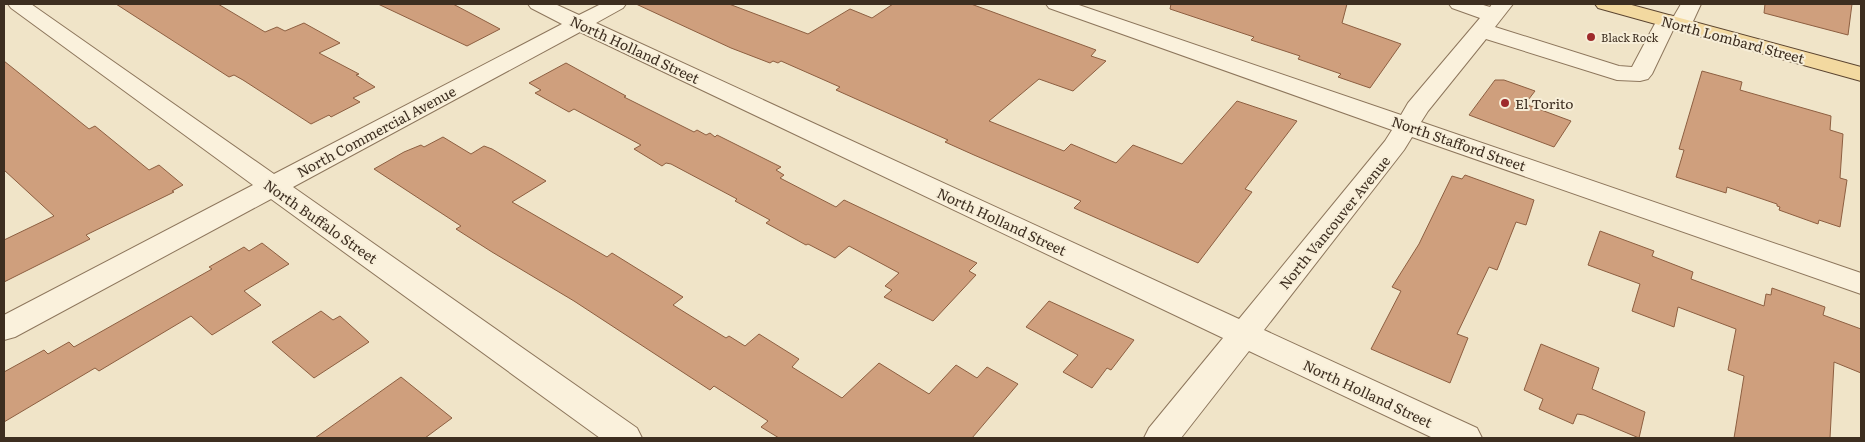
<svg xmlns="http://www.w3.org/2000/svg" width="1865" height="442" font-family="Literata,serif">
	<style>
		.building { fill: #cf9f7d; stroke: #8d5f41 }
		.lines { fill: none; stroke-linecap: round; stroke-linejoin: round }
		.minor-casing { stroke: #8d765c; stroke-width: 2 }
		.major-casing { stroke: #5b4430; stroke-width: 2 }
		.minor { fill: #faf1dc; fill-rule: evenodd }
		.major { fill: #f3d9a0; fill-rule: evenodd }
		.poi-dot { fill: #9e2a2b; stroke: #f7eed8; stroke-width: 2 }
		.labels { text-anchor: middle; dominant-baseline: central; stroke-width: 4; stroke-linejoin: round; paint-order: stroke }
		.far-poi-label { font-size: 11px; fill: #3d2e20; stroke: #f7eed8; text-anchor: start }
		.street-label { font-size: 14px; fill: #3d2e20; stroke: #f7eed8 }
		.poi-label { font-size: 14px; fill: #3d2e20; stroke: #f7eed8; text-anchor: start }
	</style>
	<rect width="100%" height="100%" fill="#f0e4c8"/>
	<g class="building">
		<path d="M116,4h102l47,28 12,-5 8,4 19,-8 36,20 -21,10 40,21 -3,1 19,12 -22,11 7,4 -29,15 -2,-2 -18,9 -68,-44 -9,-5 -5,2z"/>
		<path d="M378,4h75l47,25 -33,17z"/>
		<path d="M636,4h93l79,30 42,-25 22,9 21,-14h78l125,46 -5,6 15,5 -33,30 -34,-12 -50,42 75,30 7,-7 45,19 17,-18 49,19 55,-63 60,20 -52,68 7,3 -54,71 -124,-55 7,-7 -107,-46 -29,-13 3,-2 -112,-50 4,-3 -59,-26 -3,2 -5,-2 -3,2 -39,-15z"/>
		<path d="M1171,4h176l-5,19 59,21 -31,44 -32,-11 3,-3 -43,-15 2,-3 -49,-16 3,-3 -84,-28z"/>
		<path d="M1765,4h87l-4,31 -84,-22z"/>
		<path d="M4,61l85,68 6,-3 54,44 10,-5 24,20 -11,6 2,1 -88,43 4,4 -86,43v-42l50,-24 -50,-46z"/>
		<path d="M566,63l60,33 -2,1 70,35 3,-2 9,5 4,-2 5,4 2,-2 64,32 -5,3 8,5 -4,3 56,29 8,-7 133,63 -8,8 7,4 -43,46 -49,-24 8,-7 -7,-4 14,-13 -50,-27 -14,12 -27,-14 -2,1 -40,-22 4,-3 -35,-19 2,-2 -66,-35 -5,-1 -4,3 -28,-17 7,-4 -67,-36 -5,3 -34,-19 6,-3 -12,-7z"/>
		<path d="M1702,71l40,11 -2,8 91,26 -1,14 13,4 -3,44 7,2 -7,47 -21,-7 -1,4 -39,-14 1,-3 -3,-1v-2l-50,-17 -1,6 -50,-16 8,-27 -5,-1z"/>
		<path d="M1495,80h9l31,11 -10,13 46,17 -17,26 -85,-32z"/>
		<path d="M443,137l28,17 13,-8 8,3 54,32 -34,21 95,55 5,-4 71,44 -10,8 53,33 3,-2 16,10 14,-12 40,25 -7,8 50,31 37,-35 50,31 27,-29 21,13 10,-11 31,17 -46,54h-193l-18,-11 7,-6 -54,-35 -4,4 -136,-89 -82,-49 -36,-23 5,-3 -87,-57 30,-17 17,-7 3,2z"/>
		<path d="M1465,175l69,25 -8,25 -10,-3 -19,48 -8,-3 -32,67 11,4 -18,45 -79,-34 30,-58 -9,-4 27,-43 33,-68 10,3z"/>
		<path d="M1600,231l54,20 -2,5 41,16 -2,7 73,27 2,-12 5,1 1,-7 53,19 -2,8 38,14v44l-27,-11 -4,76h-96l10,-62 -16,-6 8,-41 -58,-22 -4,20 -42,-16 8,-27 -52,-19z"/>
		<path d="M262,243l27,21 -45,27 17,14 -49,30 -21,-19 -92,55 -4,-3 -91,54v-50l40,-22 4,4 21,-12 5,5 138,-78 -3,-2 35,-20 5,4z"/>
		<path d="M1049,301l85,39 -23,30 -4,-2 -15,20 -29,-16 15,-17 -52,-28z"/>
		<path d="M321,311l12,9 7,-4 29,26 -55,36 -42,-36z"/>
		<path d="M1541,344l58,24 -7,21 53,23 -6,26 -55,-23 -7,-1 -4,10 -34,-15 4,-10 -19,-9z"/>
		<path d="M401,377l51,41 -27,20h-110z"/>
	</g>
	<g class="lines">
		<defs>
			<path id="minor" d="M8,4h23l243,170 288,-150 -31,-16 -3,-4h27l24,11 22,-11h25l-3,4 -27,15 643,296 146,-178 7,-11 -343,-122 -3,-4h30l325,111 7,-12 72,-85 -28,-10 -3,-4h31l10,3 2,-3h21l-18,23 124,39 13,1 27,-51 8,-1 7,1 7,-12h20l-12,26 -8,1 -8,-1 -21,44 -4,5 -8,2 -23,-1 -131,-41 -58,72 -7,11 440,151v21l-449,-157 -8,13 -140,180 213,98 5,10h-49l-184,-87 -68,87h-37l5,-10 74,-90 -643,-306 -287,155 344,241 5,10h-42l-329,-239 -256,138 -11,3v-25l249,-130 -242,-177z"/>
			<path id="major" d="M1595,4h33l233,63v14l-263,-73z"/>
		</defs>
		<use href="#minor" class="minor-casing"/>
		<use href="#major" class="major-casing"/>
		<use href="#minor" class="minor"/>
		<use href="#major" class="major"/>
	</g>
	<g class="poi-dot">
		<circle cx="1591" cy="37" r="5"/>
		<circle cx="1505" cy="103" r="5"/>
	</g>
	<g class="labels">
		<g class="far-poi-label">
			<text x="1601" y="37">Black Rock</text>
		</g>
		<g class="street-label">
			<text transform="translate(1733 39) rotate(15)">North Lombard Street</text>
			<text transform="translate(635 49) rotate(25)">North Holland Street</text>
			<text transform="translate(376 131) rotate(-28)">North Commercial Avenue</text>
			<text transform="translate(1459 143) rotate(19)">North Stafford Street</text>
			<text transform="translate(321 221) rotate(35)">North Buffalo Street</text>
			<text transform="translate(1002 221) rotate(25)">North Holland Street</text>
			<text transform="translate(1334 222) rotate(-51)">North Vancouver Avenue</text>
			<text transform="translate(1368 393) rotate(25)">North Holland Street</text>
		</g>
		<g class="poi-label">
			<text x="1515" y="103">El Torito</text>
		</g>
	</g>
	<rect width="1865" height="442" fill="none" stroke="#3d2e20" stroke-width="10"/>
</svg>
